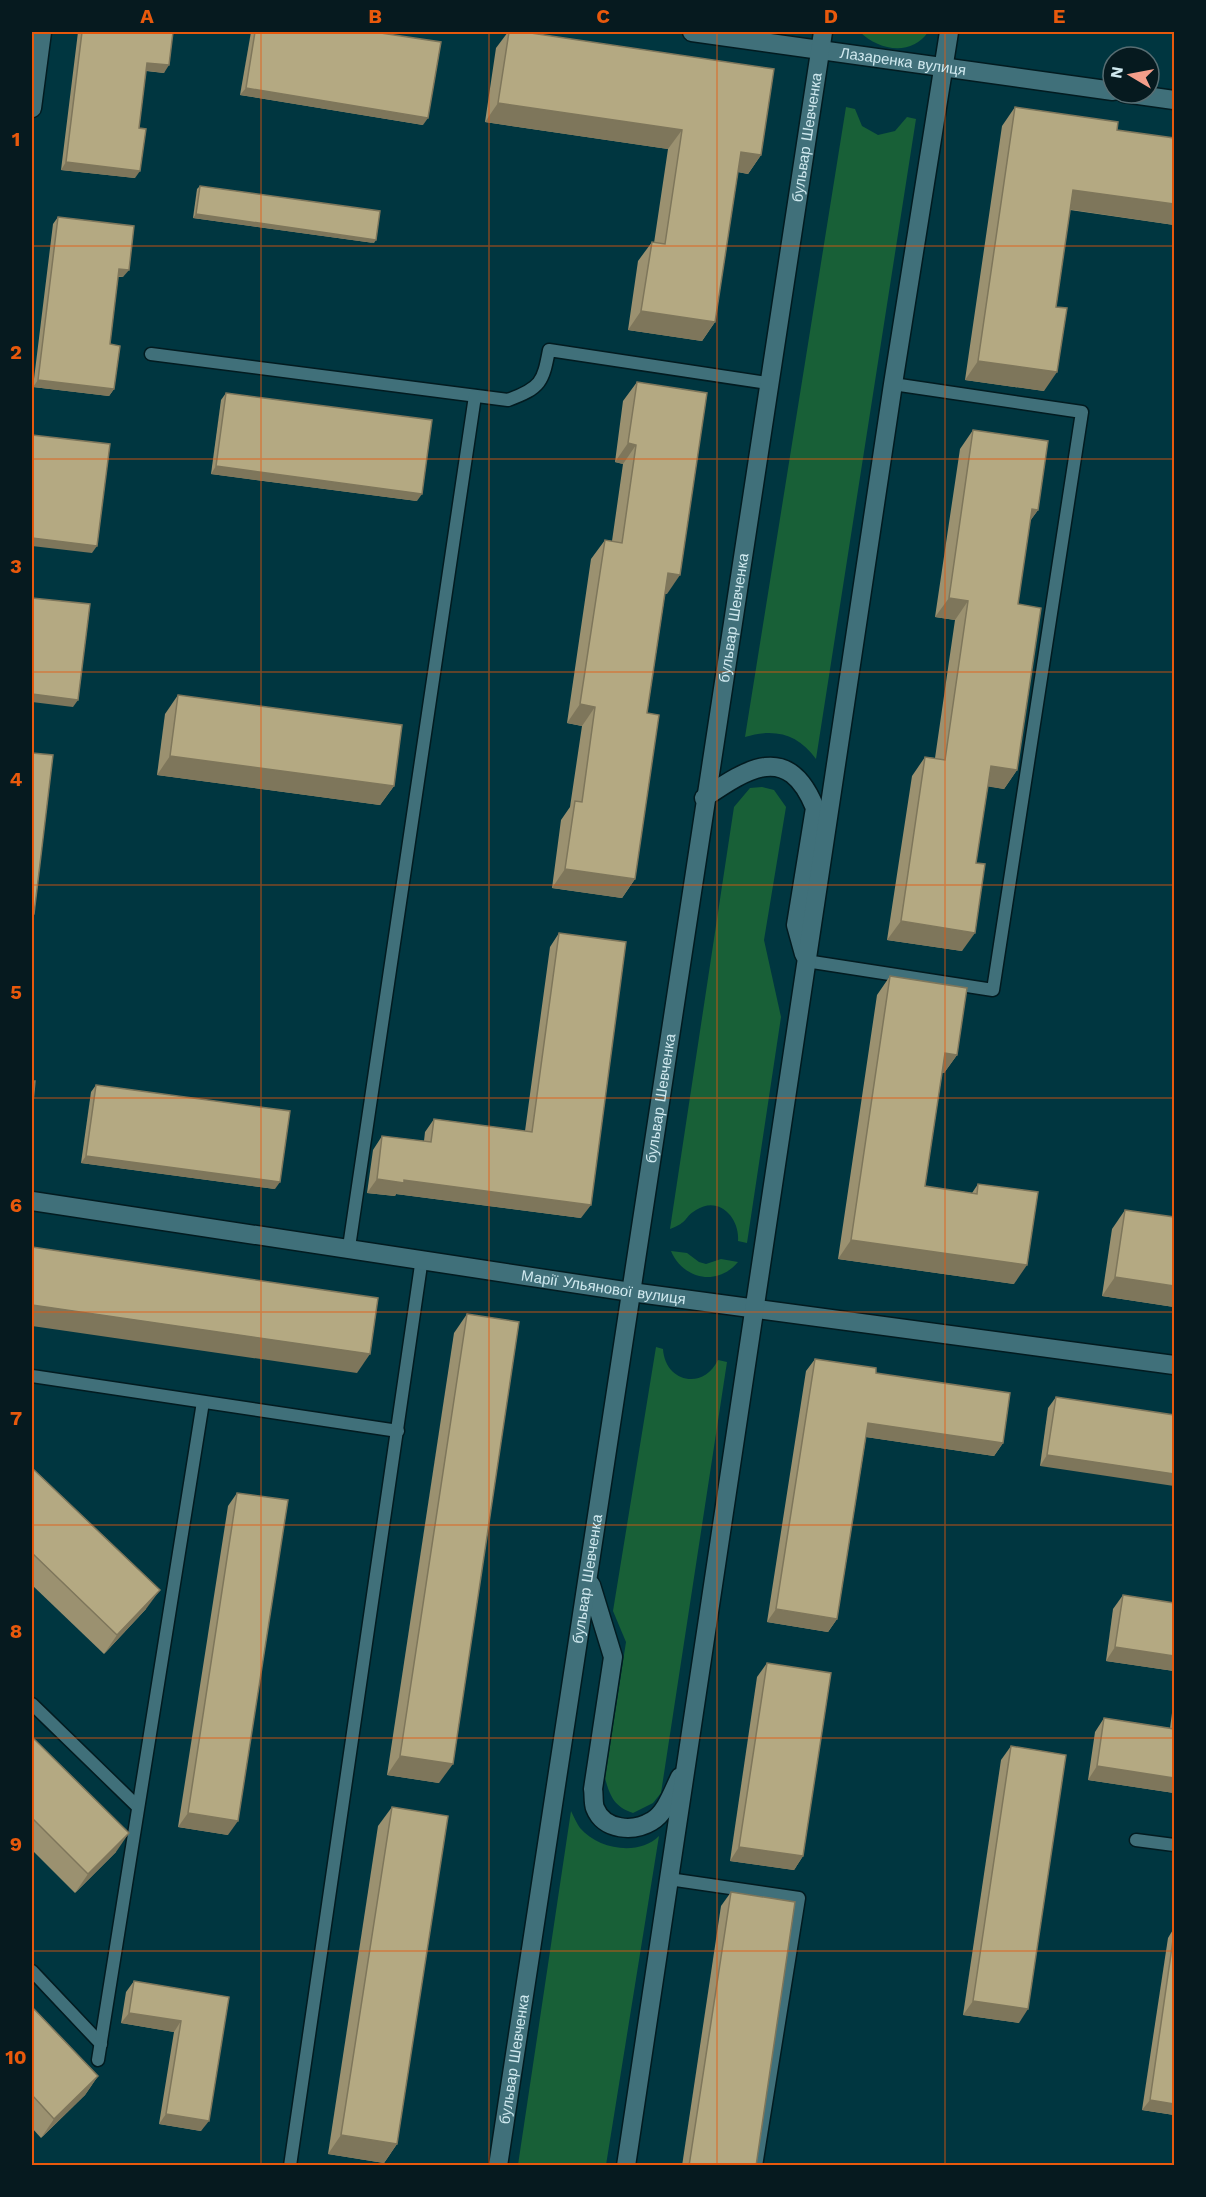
<svg xmlns="http://www.w3.org/2000/svg" width="1206" height="2197" font-family="'Work Sans',sans-serif">
	<style>
		.green { fill: #186037 }
		.lines { fill: none; stroke-linecap: round; stroke-linejoin: round }
		.lane-casing { stroke: #021b20; stroke-width: 15 }
		.street-casing { stroke: #021b20; stroke-width: 21 }
		.secondary-casing { stroke: #021b20; stroke-width: 21 }
		.lane { stroke: #40707a; stroke-width: 12 }
		.street { stroke: #40707a; stroke-width: 18 }
		.secondary { stroke: #40707a; stroke-width: 18 }
		.wall { fill: #9b9170 }
		.shaded-wall { fill: #7e765b }
		.building { fill: #b4a982; stroke: #7e765b; stroke-width: 1.5 }
		.grid { fill: none; stroke: #e8590c; stroke-width: 1.5; stroke-opacity: 0.55 }
		.labels { text-anchor: middle; dominant-baseline: central; stroke-width: 6; stroke-linejoin: round; paint-order: stroke }
		.street-label { font-size: 15px; fill: #d0e9ef; stroke: #061a1f }
		.neatline { fill: none; stroke: #e8590c; stroke-width: 2 }
		.grid-label { font-size: 20px; text-anchor: middle; font-weight: bold; fill: #e8590c }
	</style>
	<rect width="100%" height="100%" fill="#003640"/>
	<g class="green">
		<path d="M860,32h68c-16,24 -49,19 -68,0z"/>
		<path d="M846,107l9,2 7,17 16,9 17,-4 12,-14 9,2 -100,640c-18,-25 -41,-31 -71,-22z"/>
		<path d="M762,787l12,3 12,17 -22,133 17,77 -34,226 -9,-2c2,-23 -19,-46 -42,-31 -13,8 -7,12 -26,19l64,-422 16,-19z"/>
		<path d="M671,1251l16,2 12,9 7,2 15,-5 17,3c-21,25 -55,17 -67,-11z"/>
		<path d="M656,1347l7,2c2,33 40,42 55,11l9,2 -66,431 -8,10 -20,10c-18,-6 -23,-16 -28,-35l21,-136 -13,-31z"/>
		<path d="M571,1811c3,6 6,13 9,17 19,22 59,28 79,8l-53,329h-88z"/>
	</g>
	<g class="lines">
		<defs>
			<g id="lane">
				<path d="M151,354l357,46c33,-12 35,-18 41,-50l218,33"/>
				<path d="M806,961l187,29 89,-578 -189,-28"/>
				<path d="M349,1247l126,-851"/>
				<path d="M32,1376l366,55"/>
				<path d="M32,1704l106,103"/>
				<path d="M1136,1840l38,5"/>
				<path d="M669,1879l130,19 -43,268"/>
				<path d="M32,1971l69,73"/>
				<path d="M98,2060l105,-658"/>
				<path d="M290,2166l132,-908"/>
			</g>
			<g id="street">
				<path id="s1" d="M692,32l421,59"/>
				<path d="M1124,93l50,7"/>
				<path d="M32,108l10,-76"/>
			</g>
			<g id="secondary">
				<path d="M704,798c43,-29 84,-57 111,10l-19,117 8,29"/>
				<path id="s2" d="M32,1201l599,91 543,73"/>
				<path d="M591,1585l22,72 -20,132c1,5 0,14 2,19 9,23 39,24 57,13 14,-8 21,-30 28,-44"/>
				<path id="s3" d="M498,2166l325,-2134"/>
				<path d="M626,2166l267,-1782 56,-352"/>
			</g>
		</defs>
		<use href="#lane" class="lane-casing"/>
		<use href="#street" class="street-casing"/>
		<use href="#secondary" class="secondary-casing"/>
		<use href="#lane" class="lane"/>
		<use href="#street" class="street"/>
		<use href="#secondary" class="secondary"/>
	</g>
	<g class="wall">
		<path d="M78,32h95l-9,41 -18,-2 -7,57 -4,50 -74,-8z"/>
		<path d="M251,32h123l49,93 -183,-30z"/>
		<path d="M508,32h16l237,123 -13,19 -10,-2 -23,150 -13,19 -74,-11 10,-69 14,-19 2,1 14,-94 -183,-27 11,-74z"/>
		<path d="M1015,107l102,23 57,8v87l-104,-15 -26,181 -79,-11 37,-254z"/>
		<path d="M200,186l174,57 -181,-25 4,-29z"/>
		<path d="M58,217l65,60h-5l-8,67 4,45 -5,7 -76,-9 20,-163z"/>
		<path d="M637,382l30,212h-2l-18,119 -12,166 -13,19 -70,-10 9,-68 9,-13 12,-81 -15,-3 24,-164 14,-19 7,1 11,-77 -8,-2 8,-61z"/>
		<path d="M226,393l191,108 -206,-27 10,-74z"/>
		<path d="M973,430l65,80 -8,11 -12,83 -1,166 -13,19 -16,-3 -26,165 -75,-11 25,-164 13,-19 10,1 20,-138 -20,-3 25,-168z"/>
		<path d="M178,695l216,91 -14,19 -223,-30 8,-61z"/>
		<path d="M559,933l22,285 -185,-24 -1,2 -28,-3 6,-43 9,-14 42,5 1,-9 9,-13 91,12 25,-184z"/>
		<path d="M890,976l67,79 -13,18h-2l-17,113 47,7 6,-9 36,100 -176,-25 39,-264z"/>
		<path d="M96,1085l179,104 -194,-26 10,-71z"/>
		<path d="M1125,1210l49,7v90l-72,-11 10,-67z"/>
		<path d="M467,1314l-28,469 -52,-8 67,-442z"/>
		<path d="M815,1359l61,14 127,70 -9,13 -128,-19 -29,182 -9,13 -61,-10 39,-251z"/>
		<path d="M1056,1397l118,18 -134,51 8,-58z"/>
		<path d="M32,1468l114,141 -42,45 -72,-69z"/>
		<path d="M237,1493l-9,342 -50,-8 50,-321z"/>
		<path d="M1123,1595l51,8v68l-68,-10 7,-52z"/>
		<path d="M767,1663l36,193 -9,14 -64,-9 27,-184z"/>
		<path d="M1174,1698v95l-86,-13 7,-48 9,-14 66,10z"/>
		<path d="M32,1737l84,115 -41,41 -43,-43z"/>
		<path d="M1011,1746l8,277 -56,-8 38,-255z"/>
		<path d="M392,1807l5,337 -13,19 -56,-9 50,-328z"/>
		<path d="M731,1892l25,274h-74l39,-260z"/>
		<path d="M1174,1928v187l-32,-5 26,-172z"/>
		<path d="M134,1981l95,16 -28,134 -42,-7 15,-92 -53,-9 5,-31z"/>
		<path d="M32,2007l66,69 -13,19 -44,43 -9,-10z"/>
	</g>
	<g class="shaded-wall">
		<path d="M147,63l22,2 -5,8 -23,-3z"/>
		<path d="M246,88l182,30 -5,7 -183,-30z"/>
		<path d="M498,103l184,27 -14,19 -183,-27z"/>
		<path d="M741,152l20,3 -13,19 -21,-4z"/>
		<path d="M66,162l74,9 -5,7 -74,-8z"/>
		<path d="M1073,190l101,14v21l-114,-17z"/>
		<path d="M196,214l180,26 -2,3 -181,-25z"/>
		<path d="M119,269l10,1 -6,7 -9,-1z"/>
		<path d="M641,311l74,11 -13,19 -74,-11z"/>
		<path d="M978,361l79,11 -13,19 -79,-11z"/>
		<path d="M38,380l76,9 -5,7 -76,-9z"/>
		<path d="M628,443l8,2 -13,19 -8,-2z"/>
		<path d="M216,466l206,28 -5,7 -206,-27z"/>
		<path d="M1032,509l6,1 -14,19z"/>
		<path d="M32,538l65,8 -5,7 -60,-7z"/>
		<path d="M668,573l12,2 -13,19 -12,-2z"/>
		<path d="M949,598l19,3 -13,19 -20,-3z"/>
		<path d="M32,694l46,6 -5,7 -41,-5z"/>
		<path d="M580,704l15,3 -13,19 -15,-3z"/>
		<path d="M170,756l224,30 -14,19 -223,-30z"/>
		<path d="M991,766l26,4 -13,19 -26,-4z"/>
		<path d="M565,869l70,10 -13,19 -70,-10z"/>
		<path d="M901,921l74,12 -13,18 -75,-11z"/>
		<path d="M945,1053l12,2 -13,18 -12,-1z"/>
		<path d="M86,1156l194,26 -5,7 -194,-26z"/>
		<path d="M377,1179l27,1 187,25 -10,13 -185,-24 -1,2 -28,-3z"/>
		<path d="M851,1240l176,25 -13,19 -176,-25z"/>
		<path d="M1115,1277l59,9v21l-72,-11z"/>
		<path d="M32,1305l338,49 -13,19 -325,-47z"/>
		<path d="M868,1423l135,20 -9,13 -135,-20z"/>
		<path d="M1047,1455l127,19v12l-134,-20z"/>
		<path d="M160,1590l-14,19 -42,45 13,-19z"/>
		<path d="M776,1609l61,10 -9,13 -61,-10z"/>
		<path d="M1115,1647l59,9v15l-68,-10z"/>
		<path d="M400,1756l53,8 -14,19 -52,-8z"/>
		<path d="M1097,1766l77,12v15l-86,-13z"/>
		<path d="M188,1813l50,8 -10,14 -50,-8z"/>
		<path d="M129,1833l-13,19 -41,41 13,-19z"/>
		<path d="M739,1847l64,9 -9,14 -64,-9z"/>
		<path d="M973,2001l55,8 -9,14 -56,-8z"/>
		<path d="M129,2013l52,8 -7,11 -53,-9z"/>
		<path d="M98,2076l-13,19 -44,43 13,-19z"/>
		<path d="M1150,2100l24,4v11l-32,-5z"/>
		<path d="M166,2114l43,7 -8,10 -42,-7z"/>
		<path d="M341,2135l56,9 -13,19 -56,-9z"/>
	</g>
	<g class="building">
		<path d="M82,32h91l-4,33 -22,-2 -8,65 7,1 -6,42 -74,-9z"/>
		<path d="M255,32h119l67,10 -13,76 -182,-30z"/>
		<path d="M509,32h15l250,37 -13,86 -20,-3 -26,170 -74,-11 11,-69 13,2 17,-114 -184,-27z"/>
		<path d="M1015,107l103,15 -1,8 57,8v66l-101,-14 -17,117 11,1 -10,64 -79,-11z"/>
		<path d="M200,186l180,25 -4,29 -180,-26z"/>
		<path d="M58,217l76,9 -5,44 -10,-1 -9,75 10,2 -6,43 -76,-9z"/>
		<path d="M637,382l70,11 -27,182 -12,-2 -21,140 12,2 -24,164 -70,-10 10,-68 7,1 13,-95 -15,-3 25,-164 17,3 14,-98 -8,-2z"/>
		<path d="M226,393l206,27 -10,74 -206,-28z"/>
		<path d="M973,430l75,11 -10,69 -6,-1 -14,95 23,4 -24,162 -26,-4 -15,97 9,1 -10,69 -74,-12 24,-164 20,3 23,-159 -19,-3z"/>
		<path d="M32,435l78,9 -13,102 -65,-8z"/>
		<path d="M32,598l58,6 -12,96 -46,-6z"/>
		<path d="M178,695l224,30 -8,61 -224,-30z"/>
		<path d="M32,753l21,2 -19,159h-2z"/>
		<path d="M559,933l67,9 -35,263 -187,-25v3l-27,-4 5,-43 49,6 3,-23 98,13z"/>
		<path d="M890,976l77,12 -10,67 -12,-2 -20,133 52,8 1,-10 60,8 -11,73 -176,-25z"/>
		<path d="M32,1081h3l-3,32z"/>
		<path d="M96,1085l194,26 -10,71 -194,-26z"/>
		<path d="M1125,1210l49,7v69l-59,-9z"/>
		<path d="M32,1247l346,51 -8,56 -338,-49z"/>
		<path d="M467,1314l52,8 -66,442 -53,-8z"/>
		<path d="M815,1359l61,9v5l134,20 -7,50 -135,-20 -31,196 -61,-10z"/>
		<path d="M1056,1397l118,18v59l-127,-19z"/>
		<path d="M32,1468l128,122 -43,45 -85,-82z"/>
		<path d="M237,1493l51,7 -50,321 -50,-8z"/>
		<path d="M1123,1595l51,8v53l-59,-9z"/>
		<path d="M767,1663l64,10 -28,183 -64,-9z"/>
		<path d="M1104,1718l70,11v49l-77,-12z"/>
		<path d="M32,1737l97,96 -41,41 -56,-56z"/>
		<path d="M1011,1746l55,9 -38,254 -55,-8z"/>
		<path d="M392,1807l56,9 -51,328 -56,-9z"/>
		<path d="M731,1892l64,10 -39,264h-67z"/>
		<path d="M1174,1933v171l-24,-4z"/>
		<path d="M134,1981l95,16 -20,124 -43,-7 15,-93 -52,-8z"/>
		<path d="M32,2007l66,69 -44,43 -22,-24z"/>
	</g>
	<path class="grid" d="M261,32v2134M489,32v2134M717,32v2134M945,32v2134M32,246h1142M32,459h1142M32,672h1142M32,885h1142M32,1098h1142M32,1312h1142M32,1525h1142M32,1738h1142M32,1951h1142"/>
	<g class="labels">
		<g class="street-label">
			<text stroke="none"><textPath href="#s1" startOffset="213">Лазаренка вулиця</textPath></text>
			<text stroke="none"><textPath href="#s3" startOffset="2052">бульвар Шевченка</textPath></text>
			<text stroke="none"><textPath href="#s3" startOffset="1566">бульвар Шевченка</textPath></text>
			<text stroke="none"><textPath href="#s3" startOffset="1080">бульвар Шевченка</textPath></text>
			<text stroke="none"><textPath href="#s2" startOffset="578">Марії Ульянової вулиця</textPath></text>
			<text stroke="none"><textPath href="#s3" startOffset="594">бульвар Шевченка</textPath></text>
			<text stroke="none"><textPath href="#s3" startOffset="108">бульвар Шевченка</textPath></text>
		</g>
	</g>
	<rect width="1206" height="2197" fill="none" stroke="#061a1f" stroke-width="66"/>
	<g transform="translate(1131 75) rotate(280)"><circle r="28" fill="#061a1f" stroke="#576d72" stroke-width="1.5"/>
	<path d="M0-4.5L10 22L0 15L-10 22Z" fill="#f49e8a"/>
	<text y="-9" font-size="16" font-weight="bold" text-anchor="middle" fill="#d0e9ef">N</text>
	</g>
	<rect x="33" y="33" width="1140" height="2131" class="neatline"/>
	<g class="grid-label">
		<text x="147" y="23">A</text>
		<text x="375" y="23">B</text>
		<text x="603" y="23">C</text>
		<text x="831" y="23">D</text>
		<text x="1059" y="23">E</text>
		<text x="16" y="146">1</text>
		<text x="16" y="359">2</text>
		<text x="16" y="573">3</text>
		<text x="16" y="786">4</text>
		<text x="16" y="999">5</text>
		<text x="16" y="1212">6</text>
		<text x="16" y="1425">7</text>
		<text x="16" y="1638">8</text>
		<text x="16" y="1851">9</text>
		<text x="16" y="2064">10</text>
	</g>
</svg>
